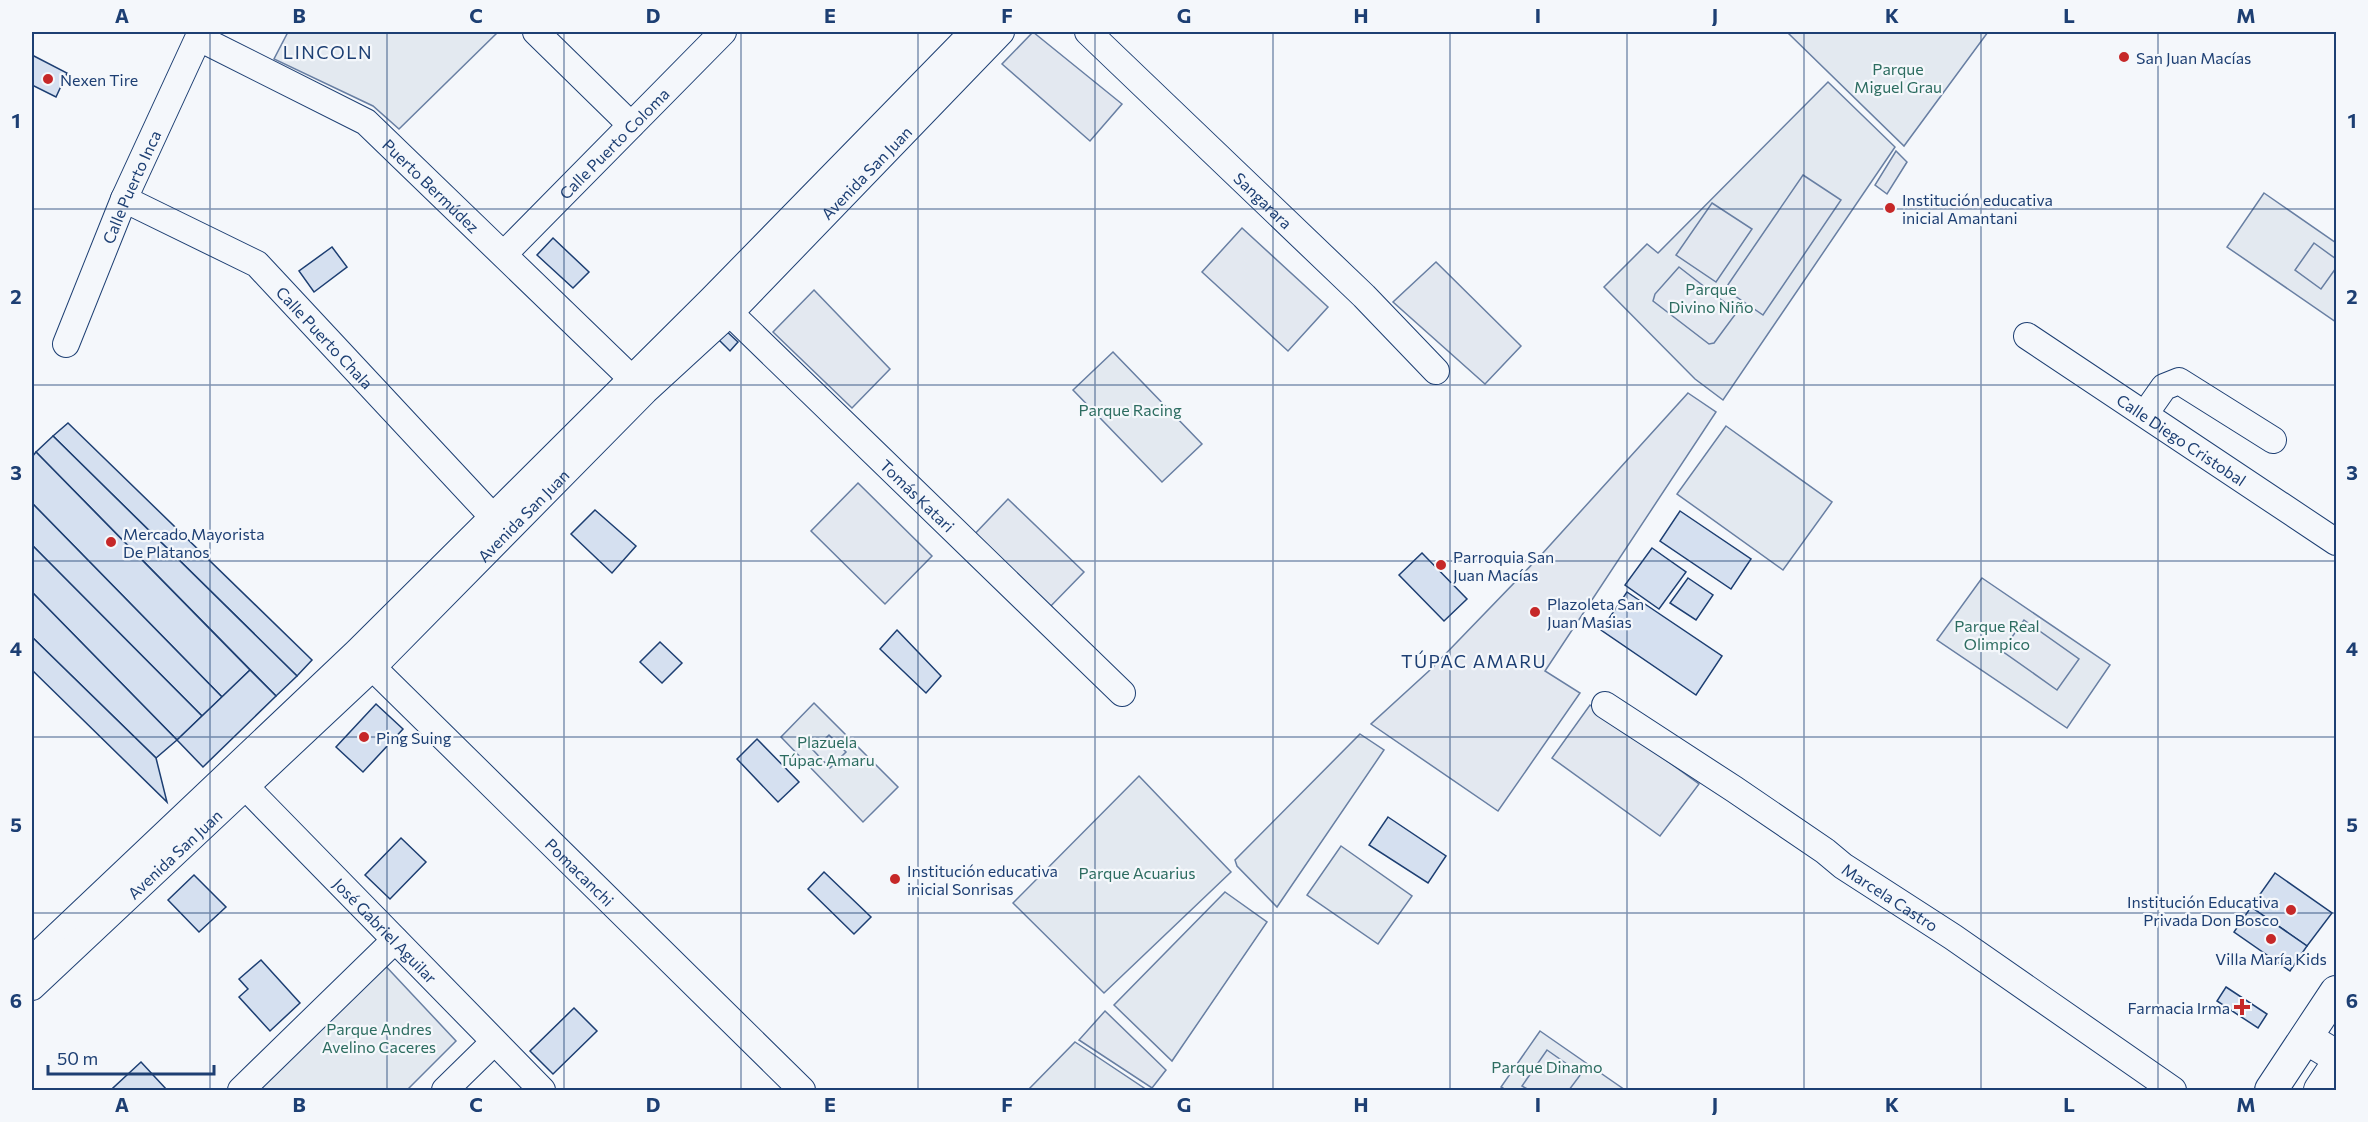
<svg xmlns="http://www.w3.org/2000/svg" width="2368" height="1122" font-family="Commissioner,sans-serif">
	<style>
		.green { fill: #e3e9f0; stroke: #687fa3; stroke-width: 1.5 }
		.parking { fill: #e3e8f0; stroke: #687fa3; stroke-width: 1.5 }
		.building { fill: #d5e0f0; stroke: #1d3f73; stroke-width: 1.5 }
		.lines { fill: none; stroke-linecap: round; stroke-linejoin: round }
		.minor-casing { stroke: #1d3f73; stroke-width: 28 }
		.major-casing { stroke: #1d3f73; stroke-width: 34 }
		.minor { stroke: #f4f7fb; stroke-width: 26 }
		.major { stroke: #f4f7fb; stroke-width: 32 }
		.grid { fill: none; stroke: #1d3f73; stroke-width: 1.5; stroke-opacity: 0.55 }
		.poi-dot { fill: #c62828; stroke: #f4f7fb; stroke-width: 2 }
		.labels { text-anchor: middle; dominant-baseline: central; stroke-width: 4.5; stroke-linejoin: round; paint-order: stroke }
		.poi-label { font-size: 16px; fill: #1d3f73; stroke: #f4f7fb; text-anchor: start }
		.park-label { font-size: 16px; fill: #2c6c60; stroke: #f4f7fb }
		.street-label { font-size: 16px; fill: #1d3f73; stroke: #f4f7fb }
		.neighbourhood-label { font-size: 18px; letter-spacing: 1.5px; fill: #1d3f73; stroke: #f4f7fb }
		.neatline { fill: none; stroke: #1d3f73; stroke-width: 2 }
		.grid-label { font-size: 20px; text-anchor: middle; font-weight: bold; fill: #1d3f73 }
	</style>
	<rect width="100%" height="100%" fill="#f4f7fb"/>
	<g class="green">
		<path d="M288,32h210l-99,97 -26,-23 -99,-47z"/>
		<path d="M1787,32h201l-84,114z"/>
		<path d="M1828,82l67,65 -172,253 -28,-21 -91,-92 43,-43 11,9z"/>
		<path d="M2264,193l72,50v79l-109,-75z"/>
		<path d="M1113,352l89,92 -40,38 -89,-92z"/>
		<path d="M1726,426l106,76 -49,68 -106,-76z"/>
		<path d="M1982,578l128,87 -43,63 -130,-88z"/>
		<path d="M814,703l84,84 -35,35 -82,-85z"/>
		<path d="M1360,734l24,16 -107,157 -40,-41 -2,-6z"/>
		<path d="M1139,776l92,96 -127,121 -91,-90z"/>
		<path d="M1341,846l71,50 -34,48 -71,-49z"/>
		<path d="M1225,892l42,30 -95,139 -58,-56z"/>
		<path d="M380,960l76,81 -49,49h-153z"/>
		<path d="M1540,1031l85,59h-119l-5,-3z"/>
		<path d="M1075,1042l72,48h-119z"/>
	</g>
	<g class="parking">
		<path d="M1033,32l89,72 -32,37 -88,-77z"/>
		<path d="M1896,151l11,11 -20,32 -12,-9z"/>
		<path d="M1803,175l38,25 -78,115 -38,-26z"/>
		<path d="M1712,203l40,26 -36,53 -40,-27z"/>
		<path d="M1242,228l86,79 -40,44 -86,-79z"/>
		<path d="M2314,243l22,16v9l-15,21 -26,-19z"/>
		<path d="M1436,262l85,84 -36,38 -92,-82z"/>
		<path d="M1679,267l58,45 -23,31 -5,1 -56,-43 2,-7z"/>
		<path d="M814,290l76,79 -38,39 -79,-76z"/>
		<path d="M1688,393l28,19 -171,259 35,22 -82,118 -127,-87 59,-54 112,-116z"/>
		<path d="M858,483l74,73 -47,48 -74,-73z"/>
		<path d="M1008,499l76,73 -38,39 -76,-72z"/>
		<path d="M2024,620l55,39 -22,31 -55,-39z"/>
		<path d="M1590,705l109,79 -39,52 -108,-78z"/>
		<path d="M829,735l17,17 -16,16 -17,-18z"/>
		<path d="M1105,1011l61,59 -14,18 -73,-48z"/>
		<path d="M1547,1050l34,24 -12,16h-40l-7,-4z"/>
	</g>
	<g class="building">
		<path d="M32,55l35,18 -11,24 -24,-12z"/>
		<path d="M553,238l36,34 -16,16 -36,-33z"/>
		<path d="M332,247l15,20 -33,25 -15,-21z"/>
		<path d="M723,328l15,14 -8,9 -15,-15z"/>
		<path d="M68,423l244,237 -15,16 -244,-240z"/>
		<path d="M53,436l244,240 -21,20 -240,-244z"/>
		<path d="M36,452l214,218 -28,27 -190,-194v-46z"/>
		<path d="M32,503l190,194 -20,19 -170,-171z"/>
		<path d="M595,510l41,36 -24,27 -41,-39z"/>
		<path d="M1680,511l71,48 -20,30 -71,-48z"/>
		<path d="M32,545l170,171 -25,24 -145,-148z"/>
		<path d="M1652,548l34,24 -27,37 -34,-24z"/>
		<path d="M1422,553l45,46 -23,22 -45,-46z"/>
		<path d="M1688,578l25,17 -17,25 -26,-17z"/>
		<path d="M32,592l145,148 -21,18 -124,-121z"/>
		<path d="M1627,592l95,64 -26,39 -95,-65z"/>
		<path d="M897,630l44,46 -15,17 -46,-44z"/>
		<path d="M32,637l124,121 11,44 -135,-132z"/>
		<path d="M660,642l22,21 -20,20 -22,-21z"/>
		<path d="M250,670l26,26 -73,71 -26,-27z"/>
		<path d="M376,704l27,25 -40,43 -27,-25z"/>
		<path d="M757,739l42,43 -21,20 -41,-43z"/>
		<path d="M1388,817l58,39 -18,27 -59,-38z"/>
		<path d="M401,838l25,24 -36,37 -25,-24z"/>
		<path d="M824,872l47,45 -17,17 -46,-45z"/>
		<path d="M2275,873l57,40 -25,33 -56,-39z"/>
		<path d="M194,875l32,32 -27,25 -31,-32z"/>
		<path d="M2251,907l56,39 -17,25 -56,-39z"/>
		<path d="M261,960l39,43 -30,28 -31,-34 9,-8 -9,-10z"/>
		<path d="M2226,987l41,27 -9,14 -41,-27z"/>
		<path d="M574,1008l23,23 -44,43 -23,-23z"/>
		<path d="M141,1062l26,28h-51l-3,-2z"/>
	</g>
	<g class="lines">
		<defs>
			<g id="minor">
				<path d="M536,32l95,93"/>
				<path id="s1" d="M1088,32l276,264 72,75"/>
				<path id="s2" d="M199,38l167,84 266,257"/>
				<path id="s3" d="M124,199l133,65 236,253"/>
				<path id="s4" d="M504,254l219,-222"/>
				<path id="s5" d="M717,303l13,10 392,380"/>
				<path id="s6" d="M2027,336l309,206"/>
				<path id="s7" d="M66,344l58,-145 77,-167"/>
				<path d="M2145,414l19,-27 15,-6 94,59"/>
				<path id="s8" d="M362,657l440,433"/>
				<path id="s9" d="M1605,705l129,84 91,62 18,15 110,71 220,153"/>
				<path id="s10" d="M236,777l306,313"/>
				<path d="M32,960l325,-308 355,-353 261,-267"/>
				<path id="s11" d="M32,987l340,-319 273,-277 85,-78 271,-281"/>
				<path d="M241,1090l154,-150"/>
				<path d="M445,1090l49,-48"/>
			</g>
			<g id="major">
				<path d="M2306,1038l30,18"/>
				<path d="M2271,1090l65,-98"/>
				<path d="M2320,1090l16,-24"/>
			</g>
		</defs>
		<use href="#minor" class="minor-casing"/>
		<use href="#major" class="major-casing"/>
		<use href="#minor" class="minor"/>
		<use href="#major" class="major"/>
	</g>
	<path class="grid" d="M210,32v1058M387,32v1058M564,32v1058M741,32v1058M918,32v1058M1095,32v1058M1273,32v1058M1450,32v1058M1627,32v1058M1804,32v1058M1981,32v1058M2158,32v1058M32,209h2304M32,385h2304M32,561h2304M32,737h2304M32,913h2304"/>
	<g class="poi-dot">
		<circle cx="2124" cy="57" r="6"/>
		<circle cx="48" cy="79" r="6"/>
		<circle cx="1890" cy="208" r="6"/>
		<circle cx="111" cy="542" r="6"/>
		<circle cx="1441" cy="565" r="6"/>
		<circle cx="1535" cy="612" r="6"/>
		<circle cx="364" cy="737" r="6"/>
		<circle cx="895" cy="879" r="6"/>
		<circle cx="2291" cy="910" r="6"/>
		<circle cx="2271" cy="939" r="6"/>
		<path d="M2239 998h6v6h6v6h-6v6h-6v-6h-6v-6h6z"/>
	</g>
	<g class="labels">
		<g class="poi-label">
			<text x="2136" y="57">San Juan Macías</text>
			<text x="60" y="79">Nexen Tire</text>
			<text x="1902" y="199">Institución educativa<tspan x="1902" dy="18">inicial Amantani</tspan></text>
			<text x="123" y="533">Mercado Mayorista<tspan x="123" dy="18">De Platanos</tspan></text>
			<text x="1453" y="556">Parroquia San<tspan x="1453" dy="18">Juan Macías</tspan></text>
			<text x="1547" y="603">Plazoleta San<tspan x="1547" dy="18">Juan Masias</tspan></text>
			<text x="376" y="737">Ping Suing</text>
			<text x="907" y="870">Institución educativa<tspan x="907" dy="18">inicial Sonrisas</tspan></text>
			<text x="2279" y="901" text-anchor="end">Institución Educativa<tspan x="2279" dy="18">Privada Don Bosco</tspan></text>
			<text x="2271" y="958" text-anchor="middle">Villa María Kids</text>
			<text x="2230" y="1007" text-anchor="end">Farmacia Irma</text>
		</g>
		<g class="park-label">
			<text x="1898" y="68">Parque<tspan x="1898" dy="18">Miguel Grau</tspan></text>
			<text x="1711" y="288">Parque<tspan x="1711" dy="18">Divino Niño</tspan></text>
			<text x="1130" y="409">Parque Racing</text>
			<text x="1997" y="625">Parque Real<tspan x="1997" dy="18">Olimpico</tspan></text>
			<text x="827" y="741">Plazuela<tspan x="827" dy="18">Túpac Amaru</tspan></text>
			<text x="1137" y="872">Parque Acuarius</text>
			<text x="379" y="1028">Parque Andres<tspan x="379" dy="18">Avelino Caceres</tspan></text>
			<text x="1547" y="1066">Parque Dinamo</text>
		</g>
		<g class="street-label">
			<text stroke="none"><textPath href="#s4" startOffset="156">Calle Puerto Coloma</textPath></text>
			<text stroke="none"><textPath href="#s11" startOffset="1166">Avenida San Juan</textPath></text>
			<text stroke="none"><textPath href="#s2" startOffset="278">Puerto Bermúdez</textPath></text>
			<text stroke="none"><textPath href="#s7" startOffset="170">Calle Puerto Inca</textPath></text>
			<text stroke="none"><textPath href="#s1" startOffset="243">Sangarara</textPath></text>
			<text stroke="none"><textPath href="#s3" startOffset="248">Calle Puerto Chala</textPath></text>
			<text stroke="none"><textPath href="#s6" startOffset="186">Calle Diego Cristobal</textPath></text>
			<text stroke="none"><textPath href="#s5" startOffset="278">Tomás Katari</textPath></text>
			<text stroke="none"><textPath href="#s11" startOffset="681">Avenida San Juan</textPath></text>
			<text stroke="none"><textPath href="#s11" startOffset="195">Avenida San Juan</textPath></text>
			<text stroke="none"><textPath href="#s8" startOffset="306">Pomacanchi</textPath></text>
			<text stroke="none"><textPath href="#s9" startOffset="344">Marcela Castro</textPath></text>
			<text stroke="none"><textPath href="#s10" startOffset="214">José Gabriel Aguilar</textPath></text>
		</g>
		<g class="neighbourhood-label">
			<text x="328" y="52">LINCOLN</text>
			<text x="1474" y="661">TÚPAC AMARU</text>
		</g>
	</g>
	<rect width="2368" height="1122" fill="none" stroke="#f4f7fb" stroke-width="66"/>
	<path d="M48 1065v9h166v-9" fill="none" stroke="#1d3f73" stroke-width="3"/>
	<text x="57" y="1065" font-size="18" fill="#1d3f73" stroke="#f4f7fb" stroke-width="4.5" paint-order="stroke">50 m</text>
	<rect x="33" y="33" width="2302" height="1056" class="neatline"/>
	<g class="grid-label">
		<text x="122" y="23">A</text>
		<text x="299" y="23">B</text>
		<text x="476" y="23">C</text>
		<text x="653" y="23">D</text>
		<text x="830" y="23">E</text>
		<text x="1007" y="23">F</text>
		<text x="1184" y="23">G</text>
		<text x="1361" y="23">H</text>
		<text x="1538" y="23">I</text>
		<text x="1715" y="23">J</text>
		<text x="1892" y="23">K</text>
		<text x="2069" y="23">L</text>
		<text x="2246" y="23">M</text>
		<text x="16" y="128">1</text>
		<text x="2352" y="128">1</text>
		<text x="16" y="304">2</text>
		<text x="2352" y="304">2</text>
		<text x="16" y="480">3</text>
		<text x="2352" y="480">3</text>
		<text x="16" y="656">4</text>
		<text x="2352" y="656">4</text>
		<text x="16" y="832">5</text>
		<text x="2352" y="832">5</text>
		<text x="16" y="1008">6</text>
		<text x="2352" y="1008">6</text>
		<text x="122" y="1112">A</text>
		<text x="299" y="1112">B</text>
		<text x="476" y="1112">C</text>
		<text x="653" y="1112">D</text>
		<text x="830" y="1112">E</text>
		<text x="1007" y="1112">F</text>
		<text x="1184" y="1112">G</text>
		<text x="1361" y="1112">H</text>
		<text x="1538" y="1112">I</text>
		<text x="1715" y="1112">J</text>
		<text x="1892" y="1112">K</text>
		<text x="2069" y="1112">L</text>
		<text x="2246" y="1112">M</text>
	</g>
</svg>
